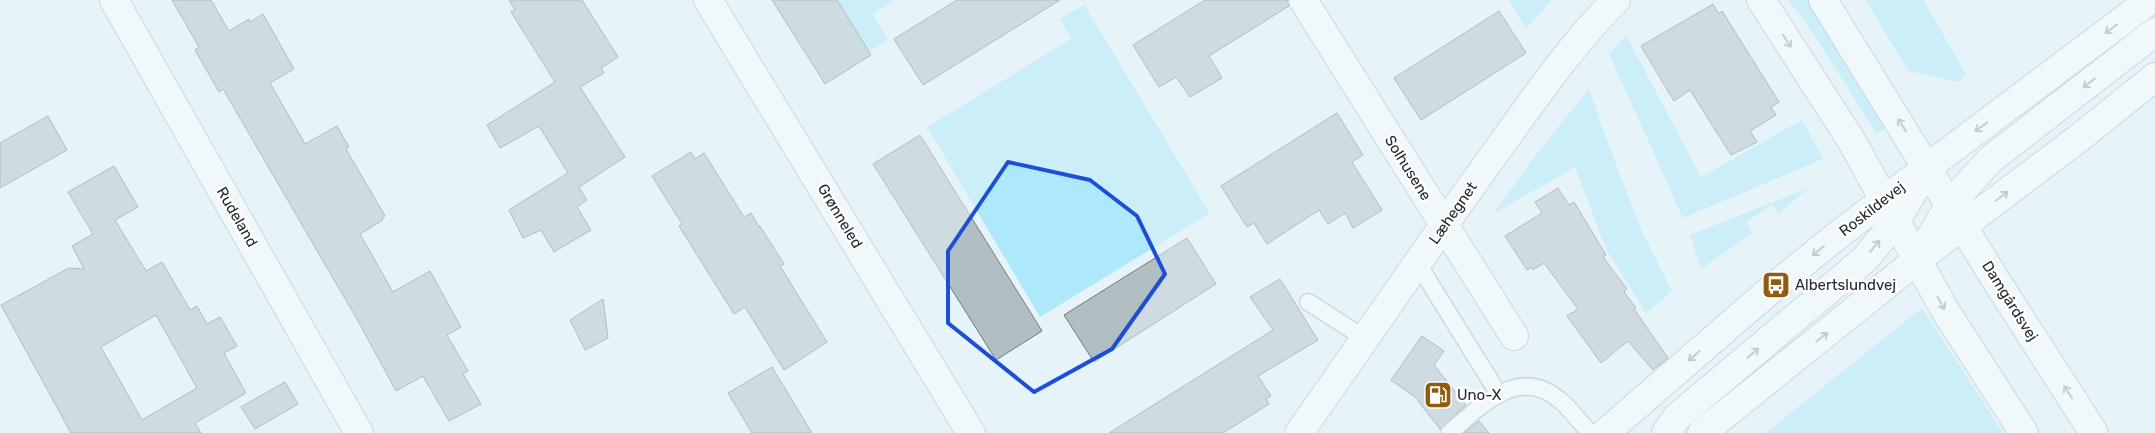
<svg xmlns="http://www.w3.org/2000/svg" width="2155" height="433" font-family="Rubik,sans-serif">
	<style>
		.green { fill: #aee9fb }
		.building { fill: #b1bfc3; stroke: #6f7b7f; fill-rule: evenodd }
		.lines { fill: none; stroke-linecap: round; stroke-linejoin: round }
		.service-casing { stroke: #abb8bc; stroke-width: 19 }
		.minor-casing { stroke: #abb8bc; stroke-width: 30 }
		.tertiary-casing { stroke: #abb8bc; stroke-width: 30 }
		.secondary-casing { stroke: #abb8bc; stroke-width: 30 }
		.service { stroke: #fff; stroke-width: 16 }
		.minor { stroke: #fff; stroke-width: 28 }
		.tertiary { stroke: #fff; stroke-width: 28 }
		.secondary { stroke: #fff; stroke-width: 28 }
		.oneway { stroke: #9c9fa0 }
		.marked { fill: none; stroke: #1d4ed8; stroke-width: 4; stroke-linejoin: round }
		.labels { text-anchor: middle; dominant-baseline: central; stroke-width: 5; stroke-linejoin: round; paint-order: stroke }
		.street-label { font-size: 15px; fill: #24292b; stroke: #fefefe }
		.poi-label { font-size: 15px; fill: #24292b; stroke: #fefefe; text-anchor: start }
	</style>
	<rect width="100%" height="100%" fill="#e6f3f8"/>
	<g class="green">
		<path d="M834,0h60l-21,14 15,26 -21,12z"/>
		<path d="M1509,0h42v1l-25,28z"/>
		<path d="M1788,0h20l80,127 -11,7 -70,-110z"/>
		<path d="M1865,0h58l43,74 -7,8 -50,-11z"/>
		<path d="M1084,5l126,208 -170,104 -113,-190 144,-88 -11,-20z"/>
		<path d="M1626,35l75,142 101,-57 21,39 -140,59 -74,-164z"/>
		<path d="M1589,89l15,44 37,96 31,62 -26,22 -40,-64 -31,-82 -82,47 49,-67z"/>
		<path d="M1808,188l-30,26 -5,-9 -27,17 6,11 -51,36 -11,-34z"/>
		<path d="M1922,308l81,125h-238z"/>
	</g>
	<g class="building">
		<path d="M172,0h39l18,31 20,-12 1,3 13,-8 31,55 -24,14 35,61 32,-18 12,21 -3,2 39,67 -3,2 1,2 -23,14 33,58 37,-21 31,56 -14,8 21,36 -5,3 18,30 -32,17 -26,-45 -27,15 -38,-70 -135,-232 -4,3 -24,-42 4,-3z"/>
		<path d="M509,0h73l36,57 -17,11 3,5 -24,14 45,70 -46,30 8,13 -10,7 14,23 -37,22 -13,-22 -18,8 -14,-28 59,-37 -29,-47 -39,22 -13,-23 68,-43 -44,-70 4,-2z"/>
		<path d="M772,0h65l34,55 -46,29z"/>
		<path d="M957,0h103l-137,85 -29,-46z"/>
		<path d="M1205,0h82l2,6 -80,50 13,22 -32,19 -14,-20 -17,10 -26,-42z"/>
		<path d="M1713,4l6,10 3,-3 57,91 -8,5 5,8 -26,16 7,11 -26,13 -41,-65 -16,11 -33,-55z"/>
		<path d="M1499,11l27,42 -105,67 -27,-42z"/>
		<path d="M1337,113l26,42 -11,7 30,48 -29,18 -8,-15 -17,11 -9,-14 -52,34 -13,-21 -7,4 -26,-41z"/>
		<path d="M48,116l19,34 -67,38v-45z"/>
		<path d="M920,135l122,196 -46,29 -123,-196z"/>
		<path d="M691,152l4,7 9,-6 40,64 7,-4 8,14 1,-1 24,38 -4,2 47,76 -43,28 -39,-63 -11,7 -55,-88 3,-2 -30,-48z"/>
		<path d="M114,166l24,41 -23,13 31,51 16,-9 28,48 7,-4 10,18 13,-7 17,29 -13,7 22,40 -51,30 6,10h-130l-70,-128 68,-37 15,1 -12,-23 21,-12 -25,-42zM156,315l41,73 -55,32 -41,-73z"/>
		<path d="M1558,188l11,17 5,-3 32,53 -3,2 24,32 -3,3 12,16 -2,1 34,49 -15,12 -25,-29 -27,22 -34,-47 11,-7 -34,-46 -11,7 -1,-3 -5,3 -22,-34 37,-23 -7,-11z"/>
		<path d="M1187,238l29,46 -122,78 -30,-47z"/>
		<path d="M1280,279l38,61 -60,36 13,20 -5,3 3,5 -46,29h-114l164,-103 -23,-33z"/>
		<path d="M603,299l5,39 -23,12 -15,-30z"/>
		<path d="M1422,336l22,15 -10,14 32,40 -26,24 -25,-32 -24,-17z"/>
		<path d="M772,367l40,66h-60l-24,-40z"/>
		<path d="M285,382l13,22 -43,25 -14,-22z"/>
		<path d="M1479,421l10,12h-25l4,-3z"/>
	</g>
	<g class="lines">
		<defs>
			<g id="service">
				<path d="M1418,264l80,129"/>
				<path d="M1308,302l58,37"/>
				<path d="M1449,433c33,-27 70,-70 113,-31 10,9 19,21 28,31"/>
			</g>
			<g id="minor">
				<path d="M114,0l245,433"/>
				<path d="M708,0l263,433"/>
				<path d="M1303,0l211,336"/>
				<path d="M1299,433c68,-96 133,-193 202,-288 36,-50 71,-101 115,-145"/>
			</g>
			<g id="tertiary">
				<path d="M1761,0l90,140 95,172 78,121"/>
				<path d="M1823,0l174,282 97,151"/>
			</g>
			<g id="secondary">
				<path d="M1923,250l27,-46 41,-45 164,-127"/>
				<path d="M1605,433l171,-148 67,-54 307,-231"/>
				<path d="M1666,433l10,-15 188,-158 32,-39 27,-46"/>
				<path d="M1702,433l215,-173 162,-122 76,-61"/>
			</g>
		</defs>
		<use href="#service" class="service-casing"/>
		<use href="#minor" class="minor-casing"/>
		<use href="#tertiary" class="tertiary-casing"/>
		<use href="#secondary" class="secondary-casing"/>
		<use href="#service" class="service"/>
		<use href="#minor" class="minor"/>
		<use href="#tertiary" class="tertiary"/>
		<use href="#secondary" class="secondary"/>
	</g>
	<defs><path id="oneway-shaft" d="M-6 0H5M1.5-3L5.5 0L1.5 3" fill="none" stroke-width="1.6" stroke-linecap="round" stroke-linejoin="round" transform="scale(1.25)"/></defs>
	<g class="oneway">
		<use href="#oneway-shaft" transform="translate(2111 29) rotate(143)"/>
		<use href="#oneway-shaft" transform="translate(1787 41) rotate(57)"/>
		<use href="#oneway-shaft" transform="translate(2089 83) rotate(142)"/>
		<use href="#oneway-shaft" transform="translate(1902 125) rotate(-122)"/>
		<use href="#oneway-shaft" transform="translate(1981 127) rotate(144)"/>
		<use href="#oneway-shaft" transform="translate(2002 196) rotate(-37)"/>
		<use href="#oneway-shaft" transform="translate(1875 246) rotate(-50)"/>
		<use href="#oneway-shaft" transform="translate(1818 251) rotate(141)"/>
		<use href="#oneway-shaft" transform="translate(1941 303) rotate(61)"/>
		<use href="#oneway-shaft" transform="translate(1822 337) rotate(-39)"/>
		<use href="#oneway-shaft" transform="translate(1753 353) rotate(-41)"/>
		<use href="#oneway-shaft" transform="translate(1694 356) rotate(139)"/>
		<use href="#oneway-shaft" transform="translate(2068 392) rotate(-123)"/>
	</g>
	<path d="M0 0H2155V433H0ZM1008,162l82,18 47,36 28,58 -53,75 -78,43 -86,-69v-72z" fill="#e6f3f8" fill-opacity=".55" fill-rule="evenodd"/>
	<path class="marked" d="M1008,162l82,18 47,36 28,58 -53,75 -78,43 -86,-69v-72z"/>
	<defs>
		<symbol id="bus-square" viewBox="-11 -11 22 22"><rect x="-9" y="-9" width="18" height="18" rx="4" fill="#915b10" stroke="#fefefe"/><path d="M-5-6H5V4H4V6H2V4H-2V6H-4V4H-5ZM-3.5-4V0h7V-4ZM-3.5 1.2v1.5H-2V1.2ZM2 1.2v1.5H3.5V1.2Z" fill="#fff"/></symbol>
		<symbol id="fuel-square" viewBox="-11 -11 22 22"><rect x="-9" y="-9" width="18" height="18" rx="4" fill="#915b10" stroke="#fefefe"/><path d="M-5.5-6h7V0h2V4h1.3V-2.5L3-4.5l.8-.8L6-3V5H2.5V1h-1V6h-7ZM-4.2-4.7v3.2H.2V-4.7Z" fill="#fff"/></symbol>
	</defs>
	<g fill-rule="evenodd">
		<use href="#bus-square" x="1760" y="269" width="32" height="32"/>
		<use href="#fuel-square" x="1422" y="379" width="32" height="32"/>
	</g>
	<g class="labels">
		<g class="street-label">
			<text transform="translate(1408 168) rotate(58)">Solhusene</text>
			<text transform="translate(1872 209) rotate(-38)">Roskildevej</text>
			<text transform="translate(1453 213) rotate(-55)">Læhegnet</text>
			<text transform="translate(840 216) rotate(59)">Grønneled</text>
			<text transform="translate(237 217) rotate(60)">Rudeland</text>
			<text transform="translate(2010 301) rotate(58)">Damgårdsvej</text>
		</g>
		<g class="poi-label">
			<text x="1795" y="285">Albertslundvej</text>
			<text x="1457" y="395">Uno-X</text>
		</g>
	</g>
</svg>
